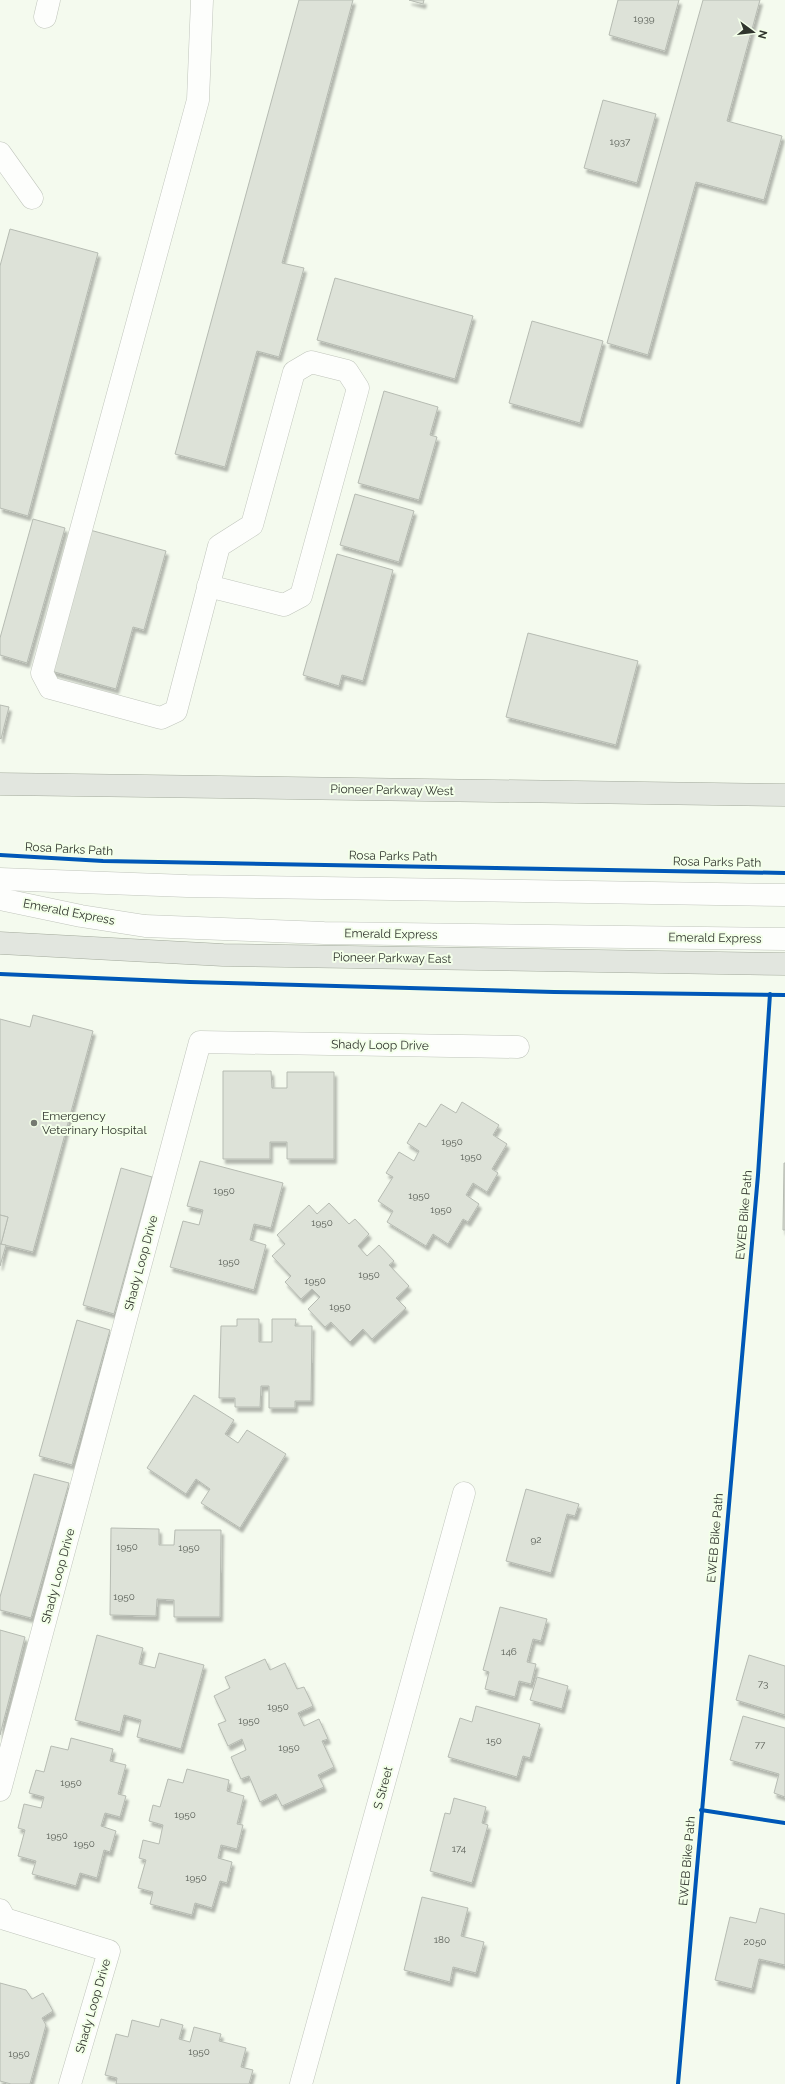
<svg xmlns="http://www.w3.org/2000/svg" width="785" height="2084" font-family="Raleway,sans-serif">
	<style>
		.building { fill: #dde2d8; stroke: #b6bbb2; filter: url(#shadow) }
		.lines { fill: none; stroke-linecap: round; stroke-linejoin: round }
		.minor-casing { stroke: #c0c5bc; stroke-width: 23 }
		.major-casing { stroke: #a3aa9c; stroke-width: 23 }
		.minor { stroke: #fdfefc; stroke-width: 22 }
		.major { stroke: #e2e6df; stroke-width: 22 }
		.cycleway-casing { stroke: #f3ffe9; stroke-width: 6 }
		.cycleway { stroke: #0057b8; stroke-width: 4 }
		.poi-dot { fill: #757a71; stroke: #f3ffe9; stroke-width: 1.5 }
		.labels { text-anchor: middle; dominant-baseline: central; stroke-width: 4; stroke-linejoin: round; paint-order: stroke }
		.number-label { font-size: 10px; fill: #5b6058 }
		.street-label { font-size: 12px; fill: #30352d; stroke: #f3ffe9 }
		.poi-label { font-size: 12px; fill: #30352d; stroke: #f3ffe9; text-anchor: start }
	</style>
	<defs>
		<filter id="shadow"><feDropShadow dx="2.5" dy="4.5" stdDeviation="1" flood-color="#0004"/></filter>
	</defs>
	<rect width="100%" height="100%" fill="#f4faee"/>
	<g class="building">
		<path d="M299,0h54l-71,263 22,5 -25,89 -22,-6 -32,116 -50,-13z"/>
		<path d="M409,0h15l-1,4z"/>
		<path d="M618,0h61l-14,51 -56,-16z"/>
		<path d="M703,0h57l-33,121 55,15 -18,64 -68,-18 -48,173 -41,-12z"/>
		<path d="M603,100l53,14 -19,69 -53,-15z"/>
		<path d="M10,229l88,24 -70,263 -28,-8v-242z"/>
		<path d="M335,278l138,38 -18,63 -138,-39z"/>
		<path d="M532,321l71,20 -23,82 -71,-20z"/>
		<path d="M384,391l54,16 -8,28 7,2 -18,63 -61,-17z"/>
		<path d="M355,494l59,17 -15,51 -59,-17z"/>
		<path d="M33,519l32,9 -38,135 -27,-8v-17z"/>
		<path d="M90,530l76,21 -22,79 -11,-3 -17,62 -65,-18z"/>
		<path d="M337,554l56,16 -30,111 -21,-6 -3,11 -36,-11z"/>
		<path d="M528,633l110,28 -22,84 -110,-28z"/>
		<path d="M0,705l9,2 -8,32 -1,-1z"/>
		<path d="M33,1015l60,16 -60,221 -32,-8 7,-27 -8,-2v-196l30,8z"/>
		<path d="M223,1071h48l1,17h15v-16h47v87h-47v-17h-17v17h-47z"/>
		<path d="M462,1102l37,23 -6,10 14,9 -15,25 6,4 -11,19 -14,-9 -7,12 13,9 -11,18 -5,-3 -15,25 -15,-10 -7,12 -39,-24 6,-11 -15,-10 15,-24 -7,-4 13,-21 15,9 5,-10 -12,-8 12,-20 7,4 15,-23 15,9z"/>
		<path d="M200,1161l83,22 -12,45 -17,-4 -4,16 16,5 -12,45 -84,-23 13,-46 16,4 4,-15 -16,-4z"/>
		<path d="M784,1163h1v67h-2z"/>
		<path d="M121,1168l31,9 -38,137 -31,-9z"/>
		<path d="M329,1203l20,21 6,-5 14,15 -11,12 9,10 12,-11 15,16 -5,4 20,21 -13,12 10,10 -34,31 -9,-10 -13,13 -19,-20 -6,5 -17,-18 12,-12 -8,-8 -11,10 -16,-17 6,-6 -19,-20 13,-12 -8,-9 32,-30 8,9z"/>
		<path d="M0,1215l8,2 -7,27h-1z"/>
		<path d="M0,1244l6,1 -6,21z"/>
		<path d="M237,1319h22v23h13v-23h24l-1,7h17l-1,75h-16v7h-26v-22h-8l-1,21h-25v-9h-16l2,-72h16z"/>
		<path d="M77,1320l33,10 -38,135 -33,-9z"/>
		<path d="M194,1395l40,25 -9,14 13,9 9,-13 39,24 -46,74 -39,-25 9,-14 -14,-10 -10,15 -39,-26z"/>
		<path d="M34,1474l35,9 -38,135 -31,-8v-13z"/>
		<path d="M526,1489l53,15 -4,12 -8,-2 -16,59 -45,-12z"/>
		<path d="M111,1528l48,1v16h15l1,-15h46l-1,87h-46v-17l-17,-1 -1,17 -46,-1z"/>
		<path d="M500,1607l47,12 -6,22 -8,-2 -6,23 9,2 -5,20 -12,-3 -4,16 -30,-8 4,-17 -6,-2z"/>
		<path d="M0,1630l25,7 -25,98z"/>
		<path d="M97,1635l46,13 -4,16 16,4 4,-15 45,12 -23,84 -44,-12 4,-17 -17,-5 -4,17 -45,-12z"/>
		<path d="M749,1655l36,11v49l-49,-15z"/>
		<path d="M265,1659l5,11 15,-7 12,26 7,-2 9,19 -15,7 6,13 15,-7 9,20 -6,2 12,26 -16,8 6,12 -42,19 -6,-12 -16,8 -11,-26 -8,3 -10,-22 15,-7 -4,-11 -14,7 -10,-22 8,-3 -12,-25 16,-8 -5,-11z"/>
		<path d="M537,1677l31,9 -6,23 -32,-9z"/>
		<path d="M476,1706l64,18 -10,34 -7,-2 -6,21 -69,-20 12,-39 12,4z"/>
		<path d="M743,1716l42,12v69l-11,-4 5,-19 -49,-14z"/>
		<path d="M71,1738l42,11 -3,12 16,4 -8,29 8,2 -6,21 -15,-4 -4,13 15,5 -6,21 -6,-2 -7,28 -17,-5 -4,13 -44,-12 4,-13 -18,-5 7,-26 -7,-2 6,-24 17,4 3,-11 -15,-4 7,-23 8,2 7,-26 17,4z"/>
		<path d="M187,1769l42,11 -2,11 17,5 -7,28 6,1 -6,24 -16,-4 -3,13 14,4 -5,21 -7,-2 -8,27 -17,-5 -3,12 -42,-11 3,-12 -15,-4 8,-28 -7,-2 4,-18 16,4 4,-19 -14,-4 4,-16 7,2 8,-28 15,4z"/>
		<path d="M454,1798l32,9 -4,16 6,2 -16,58 -42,-12 15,-58 5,1z"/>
		<path d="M422,1897l46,11 -7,28 23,6 -8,31 -23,-6 -3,15 -46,-12z"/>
		<path d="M760,1908l25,6v51l-26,-6 -7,30 -37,-9 15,-63 26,6z"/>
		<path d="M0,1983l26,7 6,9 11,-6 10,18 -11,7 4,7 -16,59h-19l-11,-3z"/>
		<path d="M161,2019l22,6 -4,14 11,3 4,-15 27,7 -2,7 27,7 -5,19 12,3 -4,14h-133l1,-6 -12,-3 11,-41 12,3 4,-17 27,7z"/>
	</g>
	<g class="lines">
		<defs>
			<g id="minor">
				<path d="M202,0l-4,100 -156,573 8,15 111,30 15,-7 43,-165 33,-21 42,-153 17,-10 36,9 11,17 -57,208 -17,9 -76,-19"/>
				<path d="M45,17l4,-17"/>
				<path d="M0,153l32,45"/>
				<path d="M0,879l187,7 598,9"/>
				<path d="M0,899l81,17 64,10 179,7 461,6"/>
				<path d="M0,1790l200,-748 318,5"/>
				<path d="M0,1910l5,9 104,32 -39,133"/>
				<path d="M301,2084l163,-591"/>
			</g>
			<g id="major">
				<path d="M0,784l785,11"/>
				<path d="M0,943l223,12 562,9"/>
			</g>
		</defs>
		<use href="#minor" class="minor-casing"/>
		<use href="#major" class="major-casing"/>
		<use href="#minor" class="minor"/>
		<use href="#major" class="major"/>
		<defs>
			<g id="cycleway">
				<path d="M0,855l103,6 682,12"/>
				<path d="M0,974l190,8 364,10 231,3"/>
				<path d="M701,1810l84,13"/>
				<path d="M678,2084l80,-909 12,-181"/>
			</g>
		</defs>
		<use href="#cycleway" class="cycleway-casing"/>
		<use href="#cycleway" class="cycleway"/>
	</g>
	<circle class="poi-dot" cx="34" cy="1123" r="4"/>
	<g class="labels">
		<g class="number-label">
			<text x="644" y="18">1939</text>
			<text x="620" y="141">1937</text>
			<text x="452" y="1141">1950</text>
			<text x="471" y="1156">1950</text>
			<text x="224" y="1190">1950</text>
			<text x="419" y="1195">1950</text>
			<text x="441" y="1209">1950</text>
			<text x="322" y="1222">1950</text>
			<text x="229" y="1261">1950</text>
			<text x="369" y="1274">1950</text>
			<text x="315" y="1280">1950</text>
			<text x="340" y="1306">1950</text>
			<text x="536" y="1539">92</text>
			<text x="127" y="1546">1950</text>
			<text x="189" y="1547">1950</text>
			<text x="124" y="1596">1950</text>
			<text x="509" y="1651">146</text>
			<text x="763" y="1683">73</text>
			<text x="278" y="1706">1950</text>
			<text x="249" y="1720">1950</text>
			<text x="494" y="1740">150</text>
			<text x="760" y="1744">77</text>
			<text x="289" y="1747">1950</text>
			<text x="71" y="1782">1950</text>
			<text x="185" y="1814">1950</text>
			<text x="57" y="1835">1950</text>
			<text x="84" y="1843">1950</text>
			<text x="459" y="1848">174</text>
			<text x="196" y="1877">1950</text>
			<text x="442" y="1939">180</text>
			<text x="755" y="1941">2050</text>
			<text x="199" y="2051">1950</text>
			<text x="19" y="2053">1950</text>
		</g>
		<g class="street-label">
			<text transform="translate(392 790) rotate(1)">Pioneer Parkway West</text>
			<text transform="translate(69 849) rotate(3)">Rosa Parks Path</text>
			<text transform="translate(393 856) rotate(1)">Rosa Parks Path</text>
			<text transform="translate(717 862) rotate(1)">Rosa Parks Path</text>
			<text transform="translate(69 912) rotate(11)">Emerald Express</text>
			<text transform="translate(391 934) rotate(1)">Emerald Express</text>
			<text transform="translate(715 938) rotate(1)">Emerald Express</text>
			<text transform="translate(392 958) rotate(1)">Pioneer Parkway East</text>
			<text transform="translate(380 1045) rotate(1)">Shady Loop Drive</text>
			<text transform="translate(744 1215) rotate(-85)">EWEB Bike Path</text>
			<text transform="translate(141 1263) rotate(-75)">Shady Loop Drive</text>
			<text transform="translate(715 1538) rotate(-85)">EWEB Bike Path</text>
			<text transform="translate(58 1576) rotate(-75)">Shady Loop Drive</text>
			<text transform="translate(383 1788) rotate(-75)">S Street</text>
			<text transform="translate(687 1861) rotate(-85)">EWEB Bike Path</text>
			<text transform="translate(93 2006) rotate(-74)">Shady Loop Drive</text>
		</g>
		<g class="poi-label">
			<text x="42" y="1116">Emergency<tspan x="42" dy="14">Veterinary Hospital</tspan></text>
		</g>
	</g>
	<g transform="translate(753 32) rotate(105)" stroke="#f3ffe9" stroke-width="3" paint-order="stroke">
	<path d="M0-3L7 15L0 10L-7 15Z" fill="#30352d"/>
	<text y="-6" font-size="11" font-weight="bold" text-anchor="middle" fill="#30352d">N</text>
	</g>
</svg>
